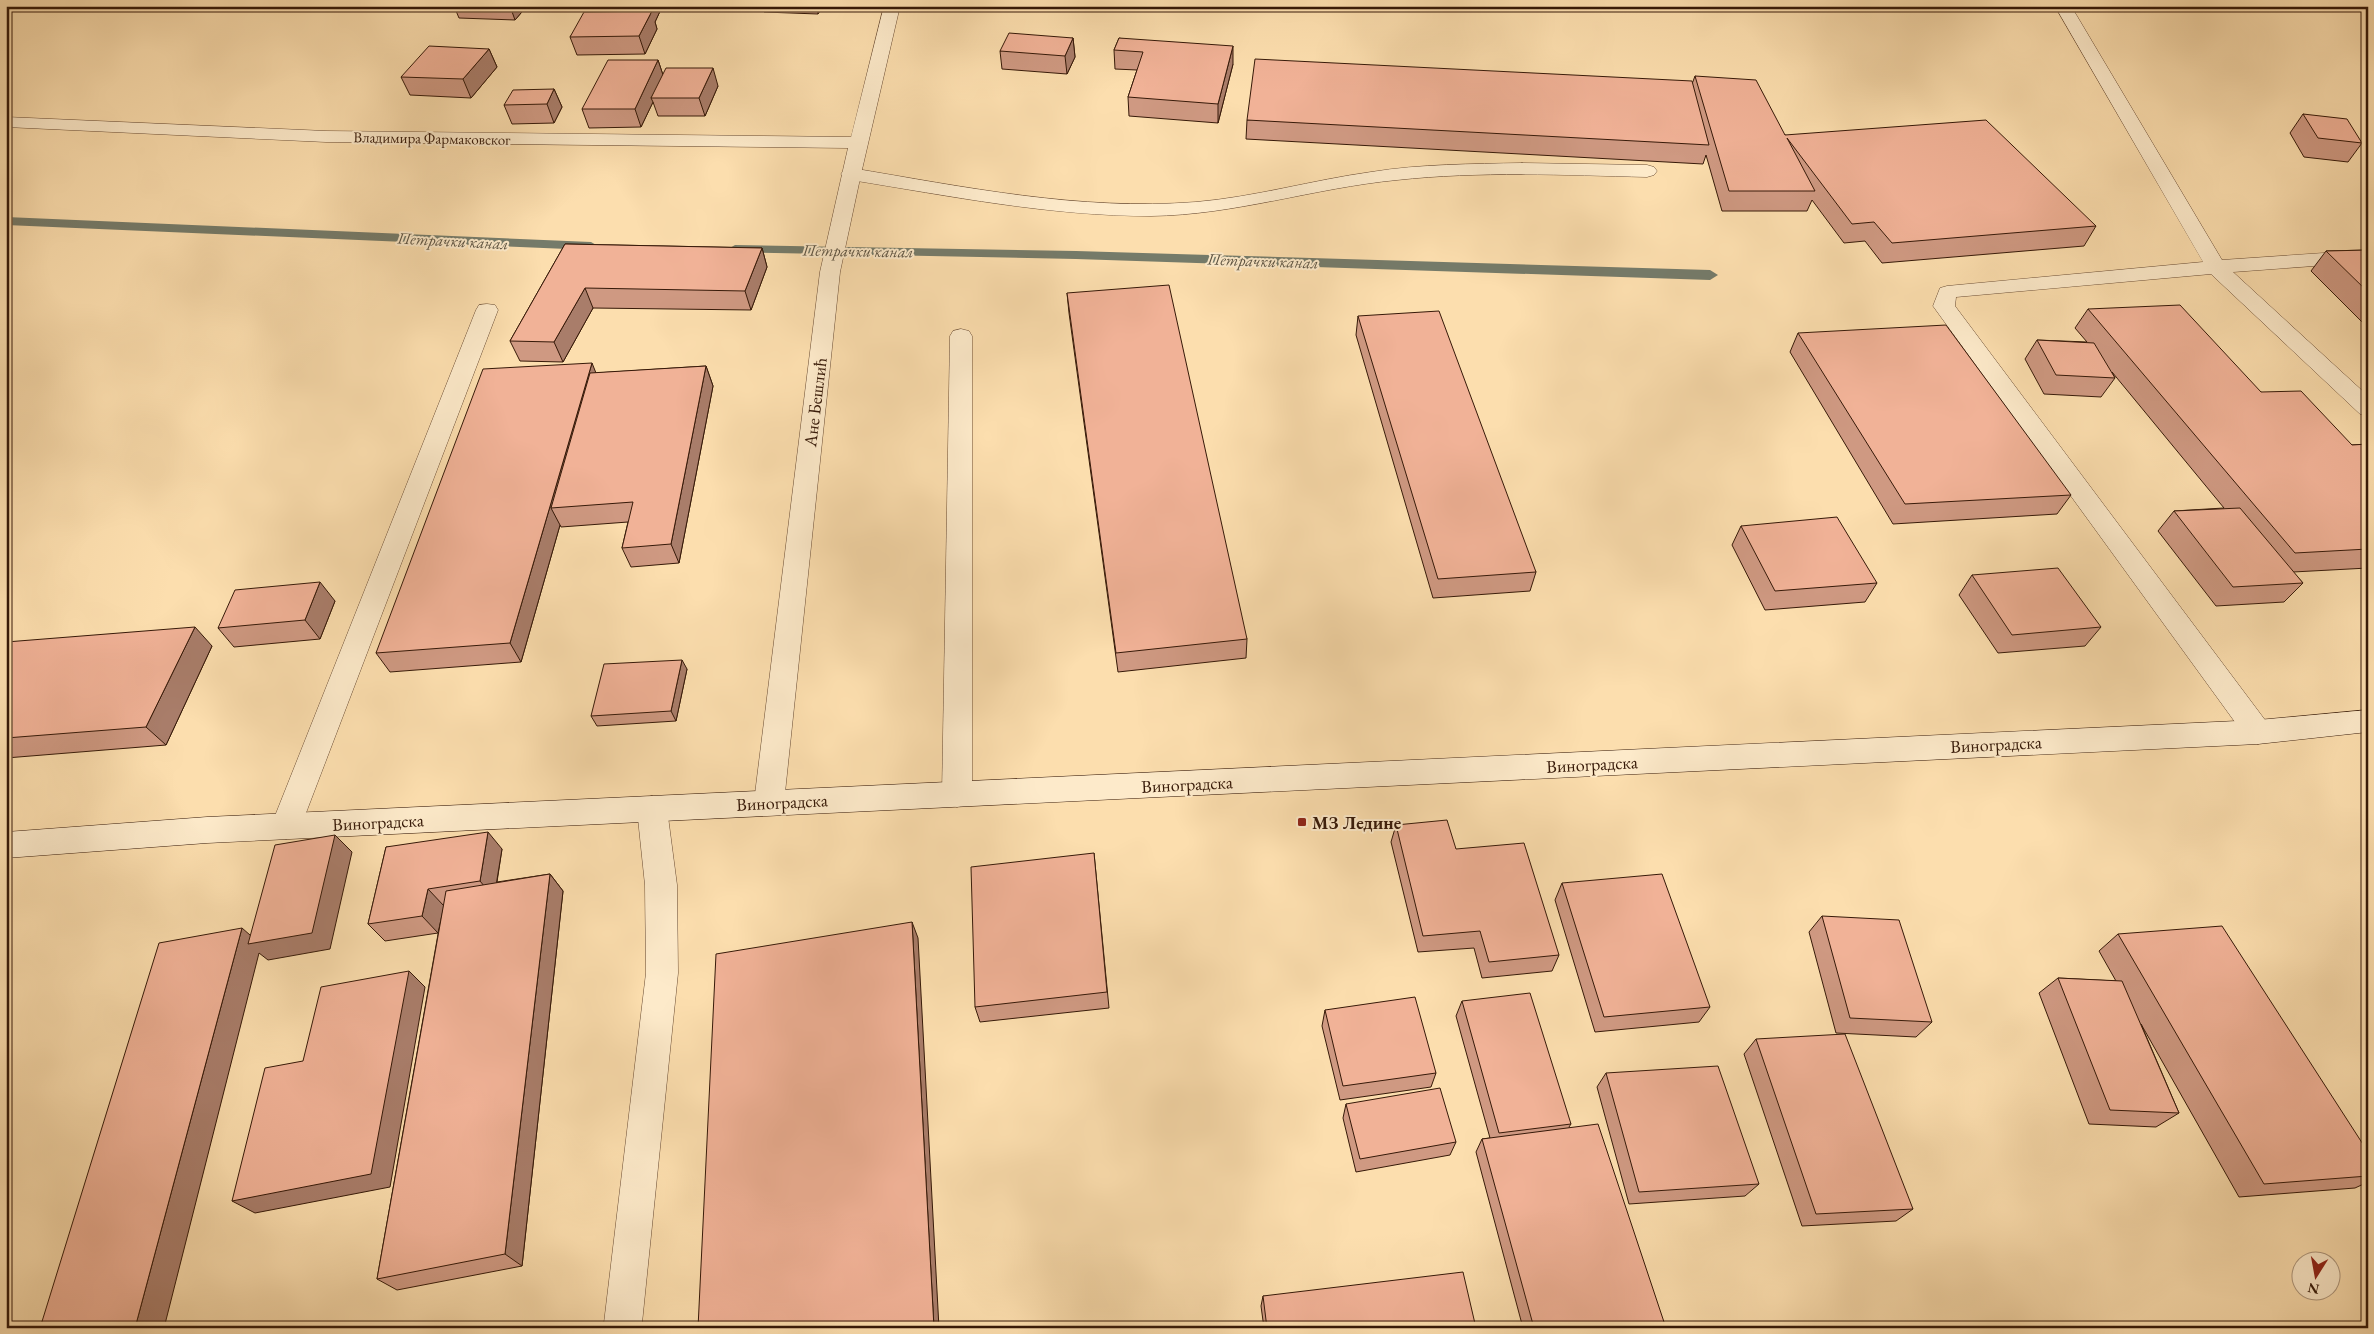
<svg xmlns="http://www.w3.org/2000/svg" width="2374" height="1334" font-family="'EB Garamond',serif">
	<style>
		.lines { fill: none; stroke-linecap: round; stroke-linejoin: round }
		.stream { fill: #757b6a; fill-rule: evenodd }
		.lane-casing { stroke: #684a32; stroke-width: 1 }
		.street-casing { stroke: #684a32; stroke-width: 1 }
		.secondary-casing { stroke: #361908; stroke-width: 1 }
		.lane { fill: #fdeaca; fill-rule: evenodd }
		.street { fill: #fdeaca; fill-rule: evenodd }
		.secondary { fill: #fdeaca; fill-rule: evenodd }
		.wall { fill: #cf9982; stroke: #361908 }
		.shaded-wall { fill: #a97d6a; stroke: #361908 }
		.building { fill: #f1b297; stroke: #361908 }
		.poi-dot { fill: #8f2418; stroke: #fdeaca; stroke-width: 2 }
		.labels { text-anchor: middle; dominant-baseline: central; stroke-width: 4; stroke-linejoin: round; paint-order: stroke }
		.far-street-label { font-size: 15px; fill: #361908; stroke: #fdeaca }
		.far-water-label { font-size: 16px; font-style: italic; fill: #5b5241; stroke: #fdeaca }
		.street-label { font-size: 18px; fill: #361908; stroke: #fdeaca }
		.poi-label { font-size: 18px; font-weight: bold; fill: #361908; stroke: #fdeaca; text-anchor: start }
	</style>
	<rect width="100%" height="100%" fill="#fcdeae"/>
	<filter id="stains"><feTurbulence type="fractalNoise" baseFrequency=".004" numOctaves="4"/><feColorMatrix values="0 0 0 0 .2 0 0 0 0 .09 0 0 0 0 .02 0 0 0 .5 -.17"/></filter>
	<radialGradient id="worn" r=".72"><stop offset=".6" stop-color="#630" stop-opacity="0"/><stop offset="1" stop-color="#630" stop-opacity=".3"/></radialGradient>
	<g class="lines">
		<g class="stream">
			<path d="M6,217l585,25 7,4 -7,4 -585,-25z"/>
			<path d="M735,245l341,6 634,19 8,5 -8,5 -634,-21 -346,-7 -2,-3z"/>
		</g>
		<defs>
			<g id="lane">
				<path d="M2055,6h16l151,254 146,-10v12l-135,10 135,124v20l-8,-2 -149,-140 -255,23 -1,9 313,418 4,8 -4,8 -10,4 -10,-4 -315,-434 7,-18 7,-2 256,-24z"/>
				<path d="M1522,163l125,2 7,2 3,4 -3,4 -7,2c-83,-2 -167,-6 -250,3 -83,8 -162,35 -246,36 -101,0 -201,-20 -300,-36l-7,-2 -3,-4 3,-4 7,-2c114,19 229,43 345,34 59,-5 117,-22 175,-30 50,-8 101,-8 151,-9z"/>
				<path d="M487,304l8,1 3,5 -197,516 -4,9 -11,4 -11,-4 -4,-9 205,-516 3,-5z"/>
				<path d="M961,329l8,2 3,5v459l-5,9 -10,3 -10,-3 -5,-9 8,-459 3,-5z"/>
				<path d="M652,796l11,4 4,9 10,76 1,88 -36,350 -2,5h-34l-2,-5 42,-350 -1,-88 -8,-76 4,-9z"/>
			</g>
			<path id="street" d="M884,6h16l-39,168 -21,98 -56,530 -4,9 -11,4 -11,-4 -4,-9 66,-530 28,-124 -522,-6 -320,-15v-10l320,14 525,6z"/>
			<path id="secondary" d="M2368,710v22l-110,12 -2051,99 -201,15v-26l201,-15 2051,-97z"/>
		</defs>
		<use href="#lane" class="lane-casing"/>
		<use href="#street" class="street-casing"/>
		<use href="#secondary" class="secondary-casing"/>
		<use href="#lane" class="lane"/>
		<use href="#street" class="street"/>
		<use href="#secondary" class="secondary"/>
	</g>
	<g class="wall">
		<path d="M454,6h73l-12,14 -56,-2z"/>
		<path d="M589,6h73v1l-7,15 2,7 -12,25 -68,1 -7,-18 18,-25 -1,-2z"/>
		<path d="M762,6h61l-5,8 -54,-2z"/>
		<path d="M1073,38l2,19 -8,17 -65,-5 -2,-18z"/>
		<path d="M1119,38l114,26 -15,59 -89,-7 -1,-19 9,-27 -22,-1 -1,-19z"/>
		<path d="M489,49l8,18 -26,31 -61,-3 -9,-18z"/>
		<path d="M658,60l5,15 55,11 -13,30h-47l-5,-14 -12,25 -52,1 -7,-19z"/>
		<path d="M1695,76l90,59 311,91 -12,20 -202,17 -17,-22 -21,2 -32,-43 -5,11h-85l-16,-56 -3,9 -457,-25 1,-19 445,-36z"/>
		<path d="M554,89l8,18 -8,16 -42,1 -8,-19z"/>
		<path d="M2303,114l59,29 -14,19 -44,-5 -14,-24z"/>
		<path d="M565,244l197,4 5,19 -16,43 -158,-2 -30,54 -43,-1 -10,-20z"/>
		<path d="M2368,250v78l-57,-57 15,-20z"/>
		<path d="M1067,293l180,346 -1,19 -128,14 -49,-359z"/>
		<path d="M2088,309l173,83 91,53 16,-1v124l-75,4 10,11 -19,19 -68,4 -58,-75 16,-20 50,-3 -112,-136 3,6 -14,19 -57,-3 -19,-35 12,-19 50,2 -12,-14z"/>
		<path d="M1358,316l178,256 -6,19 -97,7 -77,-263z"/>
		<path d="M1798,333l273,162 -14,19 -164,10 -103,-172z"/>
		<path d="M706,366l7,20 -34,177 -48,4 -9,-19 6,-26 -67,5 -1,-2 -39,137 -131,10 -14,-19 220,-280z"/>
		<path d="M1741,526l136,57 -12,19 -100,8 -33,-65z"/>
		<path d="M1972,575l129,52 -16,19 -87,7 -39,-58z"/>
		<path d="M335,601l-15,38 -86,8 -16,-19z"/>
		<path d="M6,642l206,4 -46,99 -160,13z"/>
		<path d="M687,669l-11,52 -79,5 -6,-10z"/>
		<path d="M1396,825l60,24 103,106 -7,16 -70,7 -8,-30 -56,4 -27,-110z"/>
		<path d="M386,847l116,2 -5,33 53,-8 13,17 -41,375 -125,24 -20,-11 63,-356 -2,10 -53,8 -17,-17z"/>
		<path d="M1094,853l15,155 -129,14 -5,-15z"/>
		<path d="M1562,883l148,124 -11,15 -104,10 -40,-132z"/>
		<path d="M1822,916l110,106 -16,15 -80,-4 -27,-101z"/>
		<path d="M2118,934l250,218v30l-13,6 -116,9 -98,-173 38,89 -23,14 -67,-3 -50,-131 19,-15 58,3 -17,-30z"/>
		<path d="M1462,1001l109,123 -2,3 97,201h-143l-47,-176 6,-13 8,-1 -34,-122z"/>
		<path d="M1325,1010l111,63 -5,14 -91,13 -18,-74z"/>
		<path d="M1756,1039l157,170 -17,12 -94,5 -58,-172z"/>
		<path d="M1606,1073l153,111 -14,12 -116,8 -32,-117z"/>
		<path d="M1346,1104l110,38 -6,13 -94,17 -13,-54z"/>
		<path d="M1263,1296l213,32h-212l-3,-22z"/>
	</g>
	<g class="shaded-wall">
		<path d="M510,6h17l-12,14z"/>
		<path d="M649,6h13v1l-7,15 2,7 -12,25 -6,-18 11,-21 -2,-6z"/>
		<path d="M817,6h6l-5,8z"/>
		<path d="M1073,38l2,19 -8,17 -2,-18z"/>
		<path d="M1233,46v18l-15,59v-19z"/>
		<path d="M489,49l8,18 -26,31 -8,-19z"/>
		<path d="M658,60l6,18 -13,20 2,4 -12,25 -6,-18z"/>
		<path d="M713,68l5,18 -13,30 -6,-18z"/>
		<path d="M554,89l8,18 -8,16 -7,-19z"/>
		<path d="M762,248l5,19 -16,43 -6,-19z"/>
		<path d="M585,288l8,20 -30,54 -9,-20z"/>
		<path d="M592,363l8,20 -49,125 9,17 -39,137 -11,-19z"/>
		<path d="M706,366l7,20 -34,177 -8,-19z"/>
		<path d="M320,582l15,19 -15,38 -15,-19z"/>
		<path d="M195,627l17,19 -46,99 -20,-18z"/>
		<path d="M682,660l5,9 -11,52 -5,-10z"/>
		<path d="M488,832l14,17 -8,49 -14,-17z"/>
		<path d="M335,835l17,17 -22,97 -62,11 -9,-7 -95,375h-29l107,-400 16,14z"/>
		<path d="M550,874l13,17 -41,375 -17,-12z"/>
		<path d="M428,889l16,17 -6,27 -16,-17z"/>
		<path d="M912,922l6,16 21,390h-5z"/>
		<path d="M409,971l16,16 -35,200 -135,26 -23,-12z"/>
	</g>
	<g class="building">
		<path d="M589,6h60l-1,3 -61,1z"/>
		<path d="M652,11l-13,25 -69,1 14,-25z"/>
		<path d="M1009,33l64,5 -8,18 -65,-5z"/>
		<path d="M1119,38l114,8 -15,58 -90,-7 15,-45 -29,-2z"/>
		<path d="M429,46l60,3 -26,30 -62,-2z"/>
		<path d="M1255,59l437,22 17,64 -462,-25z"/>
		<path d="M608,60h50l-23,49h-53z"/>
		<path d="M666,68h47l-14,30h-48z"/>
		<path d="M1695,76l61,4 29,55 201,-15 110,106 -204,17 -18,-21 -22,2 -65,-86 28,53h-86z"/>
		<path d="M554,89l-7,15 -43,1 9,-15z"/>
		<path d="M2303,114l44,5 15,24 -44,-5z"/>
		<path d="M565,244l197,4 -17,43 -160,-3 -31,54 -44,-1z"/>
		<path d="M2368,250v42l-42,-41z"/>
		<path d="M1169,285l78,354 -131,14 -49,-360z"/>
		<path d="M2180,305l81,87 40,-1 51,54 16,-1v105l-73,4 -207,-244z"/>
		<path d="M1439,311l97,261 -98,7 -80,-263z"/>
		<path d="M1946,325l125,170 -166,9 -107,-171z"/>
		<path d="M2037,340l57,3 21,35 -59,-3z"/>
		<path d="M592,363l-82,280 -134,10 107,-284z"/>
		<path d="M706,366l-35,178 -49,4 11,-46 -82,6 39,-135z"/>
		<path d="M2240,508l63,75 -70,4 -59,-76z"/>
		<path d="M1837,517l40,66 -102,8 -34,-65z"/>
		<path d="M2058,568l43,59 -89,8 -40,-60z"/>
		<path d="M320,582l-15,38 -87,8 17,-38z"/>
		<path d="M195,627l-49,100 -140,11v-96z"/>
		<path d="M682,660l-11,51 -80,5 13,-52z"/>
		<path d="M1447,820l9,29 68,-6 35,112 -70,7 -9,-31 -57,5 -27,-111z"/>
		<path d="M488,832l-8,49 -52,8 -6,27 -54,8 18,-77z"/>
		<path d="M335,835l-23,98 -64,11 27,-99z"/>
		<path d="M1094,853l13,139 -132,15 -4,-140z"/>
		<path d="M550,874l-45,380 -128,25 69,-388z"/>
		<path d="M1662,874l48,133 -106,10 -42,-134z"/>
		<path d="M1822,916l77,4 33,102 -82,-4z"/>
		<path d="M912,922l22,406h-236l18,-374z"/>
		<path d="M2222,926l146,226v24l-104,8 -146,-250z"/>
		<path d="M242,928l-107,400h-95l119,-385z"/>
		<path d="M409,971l-38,203 -139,27 33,-133 38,-7 18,-74z"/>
		<path d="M2058,978l64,3 57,132 -69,-3z"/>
		<path d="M1530,993l41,131 -72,9 -37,-132z"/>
		<path d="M1415,997l21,76 -93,13 -18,-76z"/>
		<path d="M1845,1034l68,175 -97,5 -60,-175z"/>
		<path d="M1718,1066l41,118 -120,8 -33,-119z"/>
		<path d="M1440,1088l16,54 -96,17 -14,-55z"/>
		<path d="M1598,1124l68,204h-132l-52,-189z"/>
		<path d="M1463,1272l13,56h-209l-4,-32z"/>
	</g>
	<rect class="poi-dot" x="1297" y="817" width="10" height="10" rx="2.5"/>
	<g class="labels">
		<g class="far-street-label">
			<text transform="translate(432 138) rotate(1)">Владимира Фармаковског</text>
		</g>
		<g class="far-water-label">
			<text transform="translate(453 241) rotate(3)">Петрачки канал</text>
			<text transform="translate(858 251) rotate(1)">Петрачки канал</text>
			<text transform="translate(1263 261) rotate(2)">Петрачки канал</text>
		</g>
		<g class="street-label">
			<text transform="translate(815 402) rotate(-83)">Ане Бешлић</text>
			<text transform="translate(1996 744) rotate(-3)">Виноградска</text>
			<text transform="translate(1592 764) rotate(-3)">Виноградска</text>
			<text transform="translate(1187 784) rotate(-3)">Виноградска</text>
			<text transform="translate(782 802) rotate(-3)">Виноградска</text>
			<text transform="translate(378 822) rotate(-3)">Виноградска</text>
		</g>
		<g class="poi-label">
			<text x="1312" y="822">МЗ Ледине</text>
		</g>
	</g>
	<rect width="2374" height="1334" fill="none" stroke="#fcdeae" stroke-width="25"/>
	<rect x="8" y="8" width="2359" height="1319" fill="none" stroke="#361908" stroke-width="2.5"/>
	<rect x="12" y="12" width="2349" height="1309" fill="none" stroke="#361908"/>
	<g transform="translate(2316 1276) rotate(191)"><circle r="24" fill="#fdeaca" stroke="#ad967c"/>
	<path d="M0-4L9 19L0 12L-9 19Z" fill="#8f2418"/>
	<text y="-8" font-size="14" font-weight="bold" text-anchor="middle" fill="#361908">N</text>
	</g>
	<rect width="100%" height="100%" filter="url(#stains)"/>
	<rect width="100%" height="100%" fill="url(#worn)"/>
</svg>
